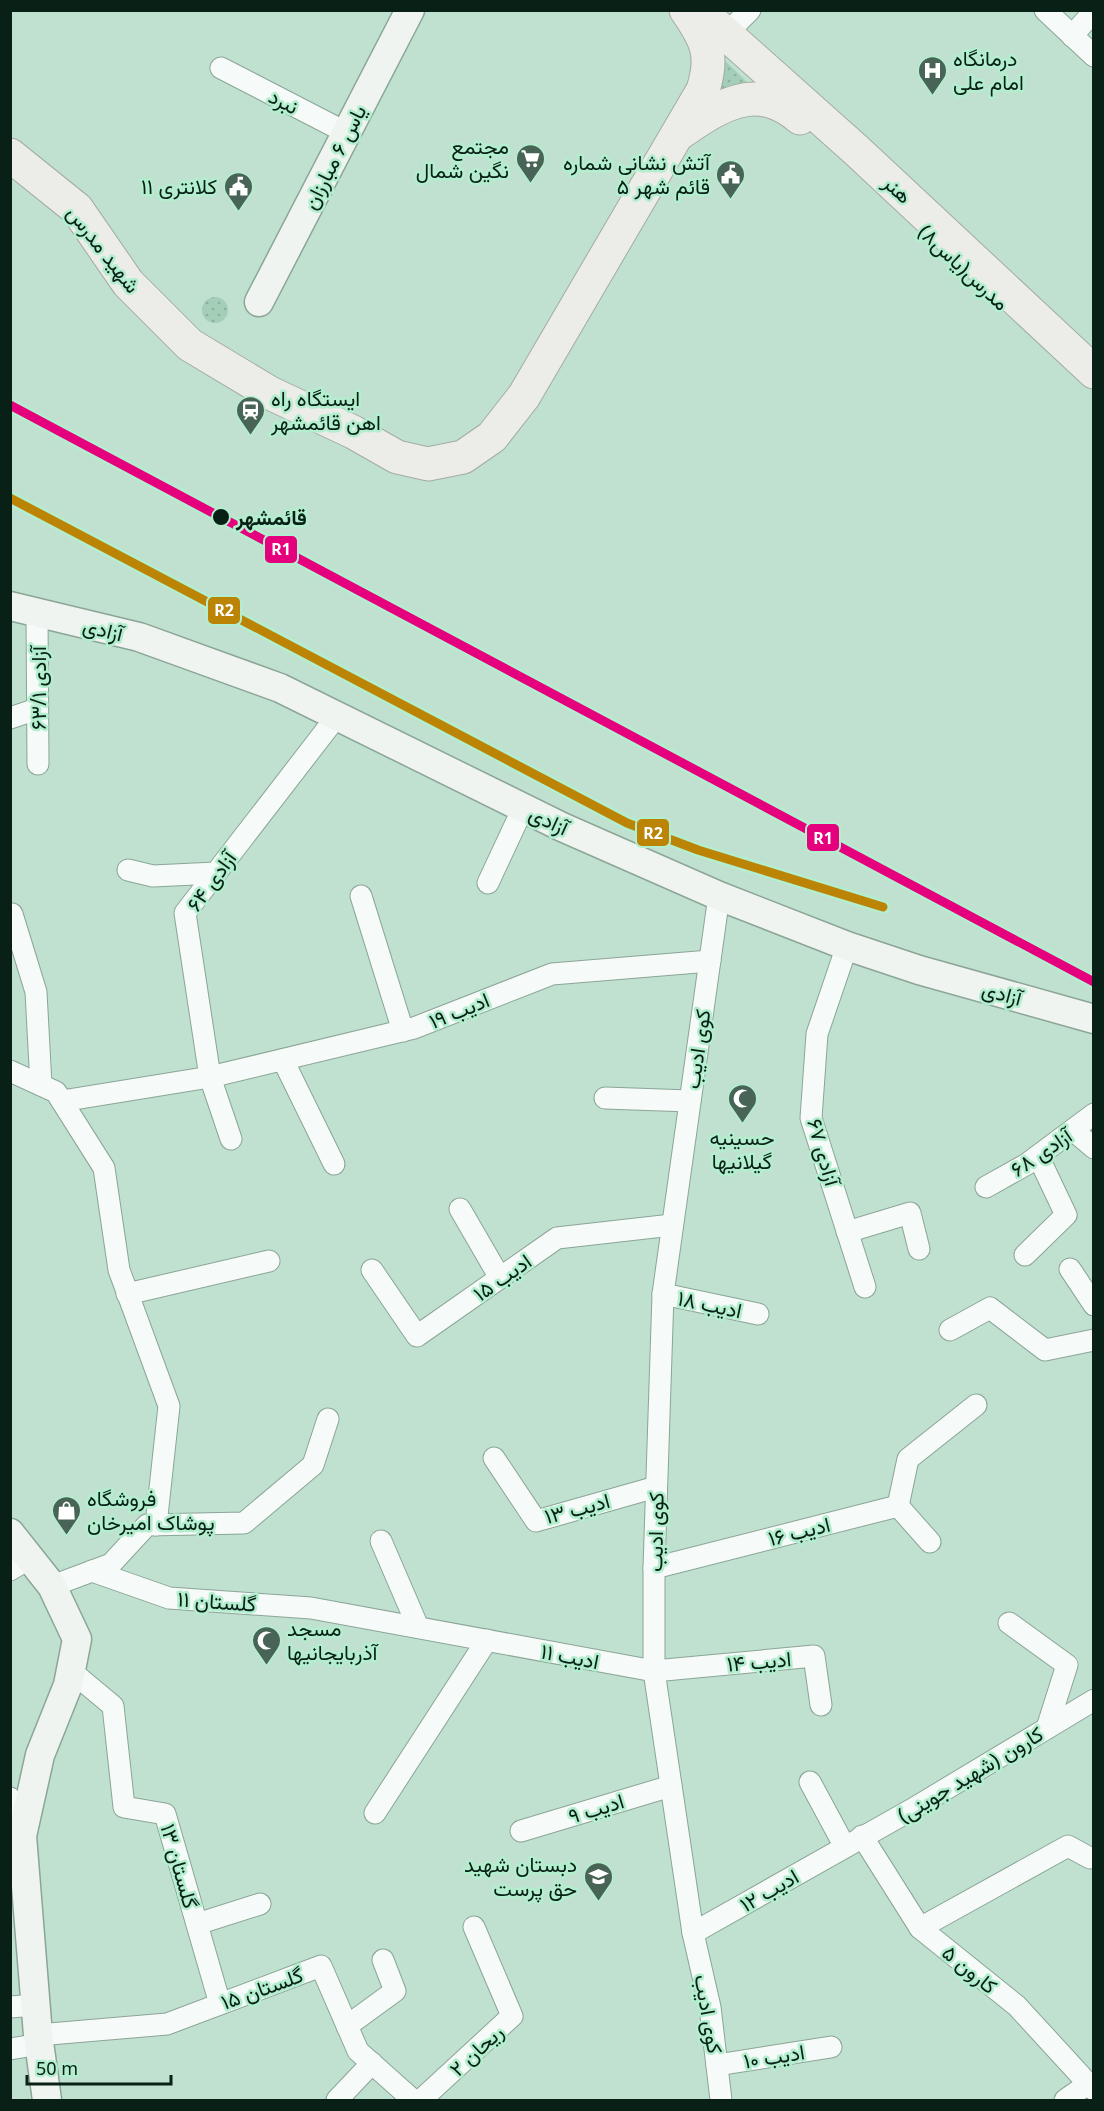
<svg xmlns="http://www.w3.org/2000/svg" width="1104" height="2111" font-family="'Noto Sans',Vazirmatn,sans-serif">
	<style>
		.grass { fill: url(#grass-dots) }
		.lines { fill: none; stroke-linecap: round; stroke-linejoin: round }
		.minor-casing { stroke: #8ba597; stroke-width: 23 }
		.secondary-casing { stroke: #8ba597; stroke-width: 31 }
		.primary-casing { stroke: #a3aca0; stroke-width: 35 }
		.minor { stroke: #f6faf8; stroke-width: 21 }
		.secondary { stroke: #f0f4f0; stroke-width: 28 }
		.primary { stroke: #ecece8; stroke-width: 33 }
		.rail-1-casing { stroke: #b3eece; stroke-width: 14 }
		.rail-2-casing { stroke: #b3eece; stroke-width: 14 }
		.rail-1 { stroke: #e5007d; stroke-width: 9 }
		.rail-2 { stroke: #bb8405; stroke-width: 9 }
		.stop-dot { fill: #082015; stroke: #b3eece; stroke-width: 2 }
		.labels { text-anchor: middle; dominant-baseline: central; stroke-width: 5; stroke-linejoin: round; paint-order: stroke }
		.poi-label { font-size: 21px; fill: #082015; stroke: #b3eece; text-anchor: start }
		.street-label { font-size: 21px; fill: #082015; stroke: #b3eece }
		.stop-label { font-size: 21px; font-weight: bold; fill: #082015; stroke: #b3eece; text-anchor: start }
		.line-badge { stroke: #b3eece; stroke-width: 2 }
		.badge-label { font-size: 16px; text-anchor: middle; font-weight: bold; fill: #fff }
	</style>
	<defs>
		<pattern id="grass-dots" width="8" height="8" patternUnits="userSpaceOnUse" patternTransform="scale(1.5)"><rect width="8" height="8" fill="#a4ceb7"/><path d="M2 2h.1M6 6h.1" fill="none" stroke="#8cb19c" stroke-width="1.8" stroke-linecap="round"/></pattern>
	</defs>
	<rect width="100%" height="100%" fill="#c0e1cf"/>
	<g class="grass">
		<path d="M717,53l31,30 -34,7z"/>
		<circle cx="215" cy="310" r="13"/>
	</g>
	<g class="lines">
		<defs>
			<g id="minor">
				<path d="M1045,10l49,46"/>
				<path d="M725,35l25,-25"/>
				<path d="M1072,36l22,-25"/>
				<path d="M221,68l126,65"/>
				<path d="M37,613l1,151"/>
				<path d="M10,718l27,-9"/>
				<path d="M128,870l25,6 63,-3"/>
				<path d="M488,883l35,-75"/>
				<path d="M361,896l42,135"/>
				<path d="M719,896l-56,398 -9,274v103l39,262 17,74 11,93"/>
				<path d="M12,914l24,78 5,93"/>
				<path d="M847,946l-30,88 -6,84 54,169"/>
				<path d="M283,1060l51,104"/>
				<path d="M10,1071l46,21 48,76 15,102 50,136 -13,119"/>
				<path d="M605,1098l85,3"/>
				<path d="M62,1101l148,-24 204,-49 138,-54 158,-13"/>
				<path d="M1074,1131l20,17"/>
				<path d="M231,1139l-21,-62 -25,-164 152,-197"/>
				<path d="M986,1187l41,-23 67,-50"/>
				<path d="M460,1209l40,69"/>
				<path d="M847,1232l63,-19 9,36"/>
				<path d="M1025,1255l41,-40 -28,-59"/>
				<path d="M1070,1269l24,36"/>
				<path d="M372,1270l45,66 140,-98 115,-13"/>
				<path d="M127,1294l142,-33"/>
				<path d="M663,1294l95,20"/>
				<path d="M950,1330l40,-22 55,42 49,-10"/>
				<path d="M494,1458l42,63 120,-34"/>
				<path d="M898,1506l10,-47 68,-54"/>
				<path d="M381,1541l37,86"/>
				<path d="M654,1568l244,-62 32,36"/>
				<path d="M10,1570l20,-12"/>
				<path d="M92,1571l77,27 142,10 343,63 160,-15 7,49"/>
				<path d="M52,1586l59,-22 36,-39 97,-2 69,-58 15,-46"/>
				<path d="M1009,1623l58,42 -20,63"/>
				<path d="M71,1671l42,35 11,101 41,7 55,190"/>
				<path d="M810,1782l35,65"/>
				<path d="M10,1798l15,25"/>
				<path d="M375,1813l112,-173"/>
				<path d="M521,1831l150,-45"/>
				<path d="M862,1836l58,92 97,78 77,84"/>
				<path d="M197,1924l63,-20"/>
				<path d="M920,1928l148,-82 22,12"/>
				<path d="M693,1933l218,-123 183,-110"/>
				<path d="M10,2007l26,-2"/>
				<path d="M347,2026l48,-35 -12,-31"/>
				<path d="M38,2035l129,-11 154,-58 37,85 55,49"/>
				<path d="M10,2049l30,-5"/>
				<path d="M717,2065l114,-18"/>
				<path d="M337,2100l35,-37"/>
				<path d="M421,2100l91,-84 -38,-89"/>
				<path d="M1065,2100l23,-16"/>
			</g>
			<g id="secondary">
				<path d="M259,302l151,-292"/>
				<path d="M10,606l129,31 141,51 282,139 157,69 128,50 72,24 175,49"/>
				<path d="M10,1533l42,53 25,53 -9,46 -28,70 -18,81 16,199 9,65"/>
			</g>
			<g id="primary">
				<path d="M699,10l156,139 239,223"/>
				<path d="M680,133c40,-28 77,-52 120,-15"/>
				<path d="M10,155l67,54 51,74 62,62 80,48 83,39 44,25 31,7 35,-7 29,-20 32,-41 179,-306c11,-35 4,-50 -17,-80"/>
			</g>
		</defs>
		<use href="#minor" class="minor-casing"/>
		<use href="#secondary" class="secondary-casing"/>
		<use href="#primary" class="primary-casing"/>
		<use href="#minor" class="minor"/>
		<use href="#secondary" class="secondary"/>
		<use href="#primary" class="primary"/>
		<defs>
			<path id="rail-1" d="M10,405l1084,577"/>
			<path id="rail-2" d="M10,498l617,325 71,27 185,57"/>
		</defs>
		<use href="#rail-1" class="rail-1-casing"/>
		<use href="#rail-2" class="rail-2-casing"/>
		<use href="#rail-1" class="rail-1"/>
		<use href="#rail-2" class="rail-2"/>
	</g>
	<defs>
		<symbol id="hospital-pin" viewBox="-11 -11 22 30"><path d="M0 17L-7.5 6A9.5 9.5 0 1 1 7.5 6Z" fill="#486456" stroke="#b3eece"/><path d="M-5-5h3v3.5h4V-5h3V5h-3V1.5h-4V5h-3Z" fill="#fff"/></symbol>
		<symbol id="supermarket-pin" viewBox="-11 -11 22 30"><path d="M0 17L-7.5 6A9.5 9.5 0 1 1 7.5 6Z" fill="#486456" stroke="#b3eece"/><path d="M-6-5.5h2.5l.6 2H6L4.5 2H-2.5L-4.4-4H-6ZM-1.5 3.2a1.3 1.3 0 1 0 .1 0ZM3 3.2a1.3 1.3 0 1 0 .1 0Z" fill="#fff"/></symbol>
		<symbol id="civic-pin" viewBox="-11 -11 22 30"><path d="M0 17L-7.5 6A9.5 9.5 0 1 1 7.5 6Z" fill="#486456" stroke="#b3eece"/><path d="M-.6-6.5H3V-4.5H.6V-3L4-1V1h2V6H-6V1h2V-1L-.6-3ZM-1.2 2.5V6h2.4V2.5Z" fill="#fff"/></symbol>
		<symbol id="station-pin" viewBox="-11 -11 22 30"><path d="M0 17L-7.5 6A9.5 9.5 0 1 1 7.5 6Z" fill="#486456" stroke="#b3eece"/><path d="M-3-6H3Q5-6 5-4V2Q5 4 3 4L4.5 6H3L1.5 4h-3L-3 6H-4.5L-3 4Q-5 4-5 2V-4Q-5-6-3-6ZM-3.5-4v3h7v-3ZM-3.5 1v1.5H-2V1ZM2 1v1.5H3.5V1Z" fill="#fff"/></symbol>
		<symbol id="mosque-pin" viewBox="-11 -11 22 30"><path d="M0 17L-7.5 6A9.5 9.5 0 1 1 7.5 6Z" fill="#486456" stroke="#b3eece"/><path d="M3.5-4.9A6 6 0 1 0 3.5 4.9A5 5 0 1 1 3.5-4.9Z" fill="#fff"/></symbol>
		<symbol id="shop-pin" viewBox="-11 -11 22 30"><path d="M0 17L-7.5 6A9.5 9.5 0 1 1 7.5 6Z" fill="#486456" stroke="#b3eece"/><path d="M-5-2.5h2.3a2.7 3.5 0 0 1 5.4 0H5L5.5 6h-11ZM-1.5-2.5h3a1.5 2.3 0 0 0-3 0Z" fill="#fff"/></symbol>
		<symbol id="school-pin" viewBox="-11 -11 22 30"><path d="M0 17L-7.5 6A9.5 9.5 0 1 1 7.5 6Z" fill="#486456" stroke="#b3eece"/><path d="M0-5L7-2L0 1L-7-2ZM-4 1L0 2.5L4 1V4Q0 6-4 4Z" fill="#fff"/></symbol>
	</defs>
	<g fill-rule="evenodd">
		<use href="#hospital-pin" x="916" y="54" width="33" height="45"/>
		<use href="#supermarket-pin" x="514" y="142" width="33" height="45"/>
		<use href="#civic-pin" x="714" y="158" width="33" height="45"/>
		<use href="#civic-pin" x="222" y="170" width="33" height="45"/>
		<use href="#station-pin" x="234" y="394" width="33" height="45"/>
		<use href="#mosque-pin" x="726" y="1082" width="33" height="45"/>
		<use href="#shop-pin" x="50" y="1494" width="33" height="45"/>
		<use href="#mosque-pin" x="250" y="1624" width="33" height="45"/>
		<use href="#school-pin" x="582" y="1860" width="33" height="45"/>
	</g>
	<circle class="stop-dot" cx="221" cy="517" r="9"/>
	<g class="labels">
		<g class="poi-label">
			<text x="953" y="58">درمانگاه<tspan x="953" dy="24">امام علی</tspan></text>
			<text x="509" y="146" text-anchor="end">مجتمع<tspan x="509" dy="24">نگین شمال</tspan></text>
			<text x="710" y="162" text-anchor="end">آتش نشانی شماره<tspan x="710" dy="24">۵ قائم شهر</tspan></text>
			<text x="217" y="186" text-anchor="end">کلانتری ۱۱</text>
			<text x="271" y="398">ایستگاه راه<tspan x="271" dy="24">اهن قائمشهر</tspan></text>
			<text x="742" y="1137" text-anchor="middle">حسینیه<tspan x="742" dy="24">گیلانیها</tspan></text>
			<text x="87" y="1498">فروشگاه<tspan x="87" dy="24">پوشاک امیرخان</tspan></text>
			<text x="287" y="1628">مسجد<tspan x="287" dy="24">آذربایجانیها</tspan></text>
			<text x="577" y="1864" text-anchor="end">دبستان شهید<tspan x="577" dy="24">حق پرست</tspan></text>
		</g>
		<g class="street-label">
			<text transform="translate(284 101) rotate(27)">نبرد</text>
			<text transform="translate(334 157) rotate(-63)">یاس ۶ مبارزان</text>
			<text transform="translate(898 189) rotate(43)">هنر</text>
			<text transform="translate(104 249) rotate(52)">شهید مدرس</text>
			<text transform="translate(964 267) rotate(43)">مدرس(یاس۸)</text>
			<text transform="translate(103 629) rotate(14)">آزادی</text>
			<text transform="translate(38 688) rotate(-90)">آزادی ۶۳/۱</text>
			<text transform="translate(549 820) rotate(25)">آزادی</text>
			<text transform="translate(211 881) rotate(-54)">آزادی ۶۴</text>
			<text transform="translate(1002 993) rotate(15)">آزادی</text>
			<text transform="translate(459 1010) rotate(-22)">ادیب ۱۹</text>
			<text transform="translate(697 1049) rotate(-82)">کوی ادیب</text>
			<text transform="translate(824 1152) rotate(74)">آزادی ۶۷</text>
			<text transform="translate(1041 1152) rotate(-34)">آزادی ۶۸</text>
			<text transform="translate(502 1277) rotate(-35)">ادیب ۱۵</text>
			<text transform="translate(710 1304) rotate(12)">ادیب ۱۸</text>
			<text transform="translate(577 1508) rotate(-15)">ادیب ۱۳</text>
			<text transform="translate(799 1531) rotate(-14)">ادیب ۱۶</text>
			<text transform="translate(655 1532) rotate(-89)">کوی ادیب</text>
			<text transform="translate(217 1601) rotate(4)">گلستان ۱۱</text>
			<text transform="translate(570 1656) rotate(11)">ادیب ۱۱</text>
			<text transform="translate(759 1661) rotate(-5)">ادیب ۱۴</text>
			<text transform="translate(970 1774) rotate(-31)">کارون (شهید جوینی)</text>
			<text transform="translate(596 1808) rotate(-17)">ادیب ۹</text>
			<text transform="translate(180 1866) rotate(74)">گلستان ۱۳</text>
			<text transform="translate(769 1890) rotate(-30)">ادیب ۱۲</text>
			<text transform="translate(970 1969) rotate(39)">کارون ۵</text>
			<text transform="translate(262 1988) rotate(-20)">گلستان ۱۵</text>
			<text transform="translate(709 2014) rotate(80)">کوی ادیب</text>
			<text transform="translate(476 2050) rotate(-43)">ریحان ۲</text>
			<text transform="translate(774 2056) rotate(-9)">ادیب ۱۰</text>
		</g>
		<g class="stop-label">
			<text x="236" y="517">قائمشهر</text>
		</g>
	</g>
	<g class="line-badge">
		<rect x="264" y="535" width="34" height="29" rx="6" fill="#e5007d"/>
		<rect x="207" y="596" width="34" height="29" rx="6" fill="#bb8405"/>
		<rect x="636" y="818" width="34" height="29" rx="6" fill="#bb8405"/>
		<rect x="806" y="823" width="34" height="29" rx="6" fill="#e5007d"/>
	</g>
	<g class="badge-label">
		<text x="281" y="555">R1</text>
		<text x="224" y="616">R2</text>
		<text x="653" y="839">R2</text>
		<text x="823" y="844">R1</text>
	</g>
	<rect width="1104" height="2111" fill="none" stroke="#082015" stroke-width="24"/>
	<path d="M27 2075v9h144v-9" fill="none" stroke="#082015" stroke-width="3"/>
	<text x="36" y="2075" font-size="18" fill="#082015" stroke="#b3eece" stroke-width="4.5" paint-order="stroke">50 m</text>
</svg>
